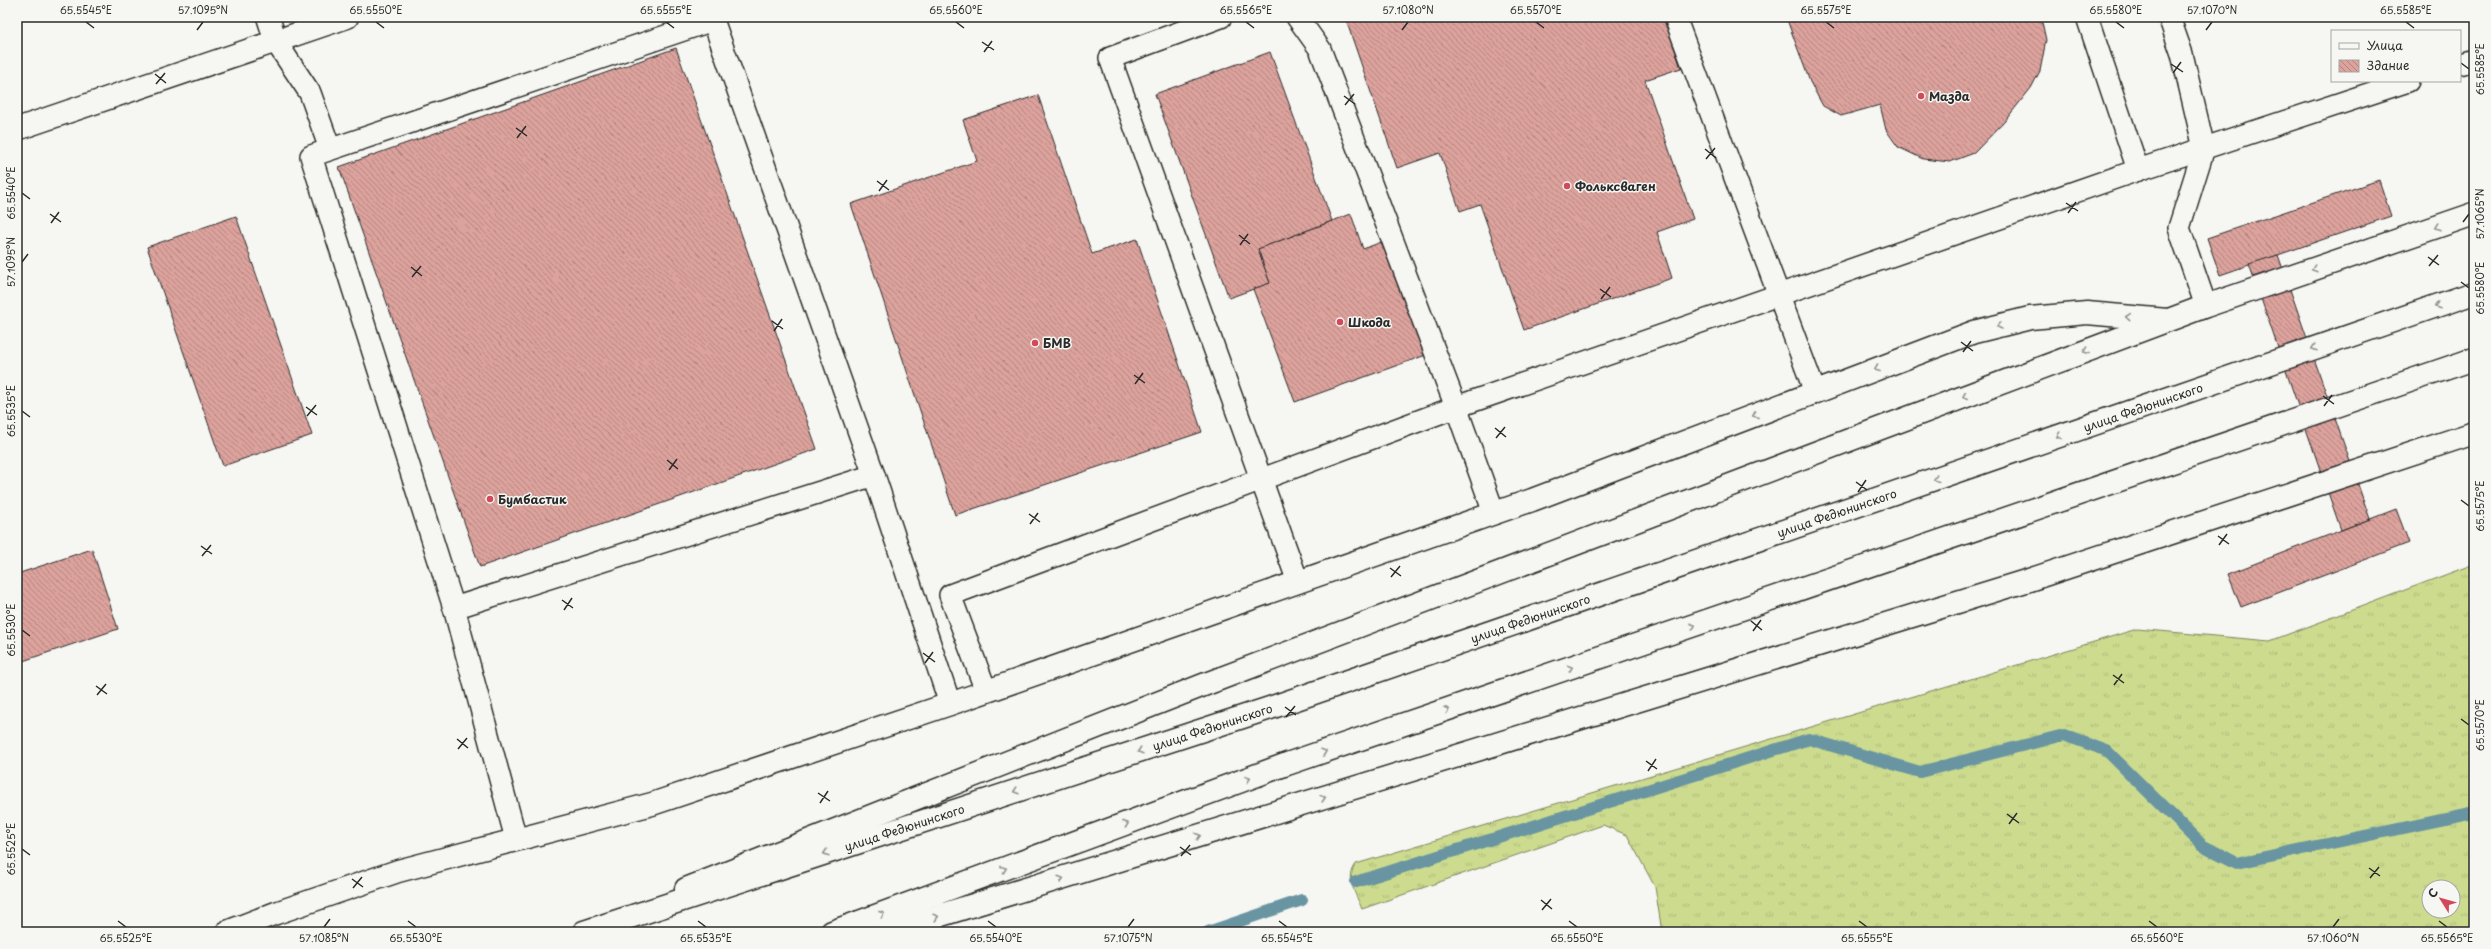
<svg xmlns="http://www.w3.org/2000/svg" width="2491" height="949" font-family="'Playpen Sans',sans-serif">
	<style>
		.grass { fill: url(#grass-tufts); stroke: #7c835c; fill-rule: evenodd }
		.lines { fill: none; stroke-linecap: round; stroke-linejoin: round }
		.stream { stroke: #6895a1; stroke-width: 12 }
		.building { fill: url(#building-back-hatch); stroke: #2b2b2b }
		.service-casing { stroke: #2b2b2b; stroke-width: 24 }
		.minor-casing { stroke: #2b2b2b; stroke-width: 25 }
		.secondary-casing { stroke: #2b2b2b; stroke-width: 25 }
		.trunk-casing { stroke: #2b2b2b; stroke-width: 25 }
		.service { stroke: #f6f6f2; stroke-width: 21 }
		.minor { stroke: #f6f6f2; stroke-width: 22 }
		.secondary { stroke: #f6f6f2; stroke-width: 22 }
		.trunk { stroke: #f6f6f2; stroke-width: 22 }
		.oneway { stroke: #90908e }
		.ticks { fill: none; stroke: #2b2b2b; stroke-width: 1.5 }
		.poi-dot { fill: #d1495b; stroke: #f6f6f2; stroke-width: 1.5 }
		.labels { text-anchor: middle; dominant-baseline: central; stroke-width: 3; stroke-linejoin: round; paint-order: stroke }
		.poi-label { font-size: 12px; font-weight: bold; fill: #2b2b2b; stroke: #f6f6f2; text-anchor: start }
		.street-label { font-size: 12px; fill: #2b2b2b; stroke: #f6f6f2 }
		.neatline { fill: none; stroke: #2b2b2b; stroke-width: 1.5 }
		.ticks-label { font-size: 10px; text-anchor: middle; fill: #2b2b2b }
	</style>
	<defs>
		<pattern id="grass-tufts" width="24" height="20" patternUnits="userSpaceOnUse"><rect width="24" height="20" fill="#ccdb8e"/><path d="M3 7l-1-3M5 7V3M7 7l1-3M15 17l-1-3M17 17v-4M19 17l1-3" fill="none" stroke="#afbc7b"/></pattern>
		<pattern id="building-back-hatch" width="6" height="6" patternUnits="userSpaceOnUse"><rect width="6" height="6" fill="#dca29c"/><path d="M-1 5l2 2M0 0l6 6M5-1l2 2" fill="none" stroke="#b3847f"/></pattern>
	</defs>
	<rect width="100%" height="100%" fill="#f6f6f2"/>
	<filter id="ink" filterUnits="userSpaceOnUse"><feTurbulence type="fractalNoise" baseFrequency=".025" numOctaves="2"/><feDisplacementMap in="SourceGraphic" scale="8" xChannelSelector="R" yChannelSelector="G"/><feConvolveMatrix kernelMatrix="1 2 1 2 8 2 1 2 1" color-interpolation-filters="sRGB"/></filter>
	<g filter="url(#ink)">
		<path class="grass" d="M2474,564v368h-812l-7,-45 -28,-52 -24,-10 -241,84c-6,-15 -17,-30 -6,-45l781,-235 133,12zM2429,887h24v24h-24z"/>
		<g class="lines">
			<g class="stream">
				<path d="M1356,882l453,-143 111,33 144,-37 43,16 95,94 35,18 237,-50"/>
				<path d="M1208,932l94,-32"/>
			</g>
		</g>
		<g class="building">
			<path d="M1345,17h319l17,51 -36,12 48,139 -36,13 15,46 -148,52 -44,-126 -20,7 -20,-58 -43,15z"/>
			<path d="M1786,17h250l6,5 4,18 -6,31 -9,17 -27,34 -30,31 -24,9 -27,-3 -25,-12 -12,-17 -6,-25 -39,11 -18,-10 -13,-24z"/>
			<path d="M676,48l141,401 -337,118 -141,-400z"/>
			<path d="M1270,52l62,169 -74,28 12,34 -41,15 -74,-204z"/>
			<path d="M1038,95l54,159 45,-15 65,193 -247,83 -104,-311 126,-43 -14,-41z"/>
			<path d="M2379,180l12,36 -171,59 -13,-37z"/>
			<path d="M1351,214l12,35 21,-8 42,114 -131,47 -42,-113 17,-6 -12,-34z"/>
			<path d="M236,216l76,219 -89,31 -76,-219z"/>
			<path d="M2278,255l92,264 -29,11 -92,-266z"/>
			<path d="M2396,509l13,34 -168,64 -13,-33z"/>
			<path d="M92,549l26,80 -101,34v-89z"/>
		</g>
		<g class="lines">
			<defs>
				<g id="service">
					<path d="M712,17l162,458 76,229"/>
					<path d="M1221,17l-111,41 188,524"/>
					<path d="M1297,17l23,32 136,358 38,106"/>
					<path d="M1675,17l140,375"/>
					<path d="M2087,17l51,153"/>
					<path d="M2169,17l13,37 22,94 -25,80 27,78"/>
					<path d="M276,42l34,51 20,56"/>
					<path d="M2460,64l14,-4"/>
					<path d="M454,608l420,-133"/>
					<path d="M986,691l-36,-96 506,-188 682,-237 270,-89"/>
					<path d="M516,839l-62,-231 -143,-452 402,-136"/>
				</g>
				<g id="minor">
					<path d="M268,17l8,25"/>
					<path d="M17,129l330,-112"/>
					<path d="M227,932l49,-19 122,-42 254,-67 298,-100 582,-204 442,-168 56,-14 57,-5 80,7"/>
				</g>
				<g id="secondary">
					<path d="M686,889l520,-205 675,-256 325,-122 268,-92"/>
					<path d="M886,932l1143,-352 445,-147"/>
				</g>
				<g id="trunk">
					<path id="s1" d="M584,932l686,-224 1204,-415"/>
					<path d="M832,932l455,-168 1187,-405"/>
				</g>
			</defs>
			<use href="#service" class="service-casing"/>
			<use href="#minor" class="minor-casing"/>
			<use href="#secondary" class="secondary-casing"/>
			<use href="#trunk" class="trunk-casing"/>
			<use href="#service" class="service"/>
			<use href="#minor" class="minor"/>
			<use href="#secondary" class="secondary"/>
			<use href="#trunk" class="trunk"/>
		</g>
		<defs><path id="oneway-chevron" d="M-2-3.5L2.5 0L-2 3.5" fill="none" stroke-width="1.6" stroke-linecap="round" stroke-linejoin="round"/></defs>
		<g class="oneway">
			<use href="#oneway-chevron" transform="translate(2437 227) rotate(161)"/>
			<use href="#oneway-chevron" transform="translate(2314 269) rotate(161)"/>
			<use href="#oneway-chevron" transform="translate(2437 306) rotate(161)"/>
			<use href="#oneway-chevron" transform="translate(2128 317) rotate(-175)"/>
			<use href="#oneway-chevron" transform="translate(1999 326) rotate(166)"/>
			<use href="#oneway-chevron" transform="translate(2314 348) rotate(161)"/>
			<use href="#oneway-chevron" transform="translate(2086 351) rotate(159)"/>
			<use href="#oneway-chevron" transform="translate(1877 369) rotate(159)"/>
			<use href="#oneway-chevron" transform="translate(1965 396) rotate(159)"/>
			<use href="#oneway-chevron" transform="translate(1755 415) rotate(159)"/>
			<use href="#oneway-chevron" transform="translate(2059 436) rotate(161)"/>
			<use href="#oneway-chevron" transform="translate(1936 479) rotate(161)"/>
			<use href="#oneway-chevron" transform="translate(1693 626) rotate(-19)"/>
			<use href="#oneway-chevron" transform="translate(1570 668) rotate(-19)"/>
			<use href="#oneway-chevron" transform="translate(1447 710) rotate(-19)"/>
			<use href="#oneway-chevron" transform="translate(1140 751) rotate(162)"/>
			<use href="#oneway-chevron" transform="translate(1324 752) rotate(-19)"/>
			<use href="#oneway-chevron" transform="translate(1248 779) rotate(-20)"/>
			<use href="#oneway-chevron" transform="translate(1016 791) rotate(162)"/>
			<use href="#oneway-chevron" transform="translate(1323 798) rotate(-17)"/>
			<use href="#oneway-chevron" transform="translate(1126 824) rotate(-20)"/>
			<use href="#oneway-chevron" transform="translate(1198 836) rotate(-17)"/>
			<use href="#oneway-chevron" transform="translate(826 853) rotate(162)"/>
			<use href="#oneway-chevron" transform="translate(1004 869) rotate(-20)"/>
			<use href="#oneway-chevron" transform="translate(1061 879) rotate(-17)"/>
			<use href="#oneway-chevron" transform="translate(882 914) rotate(-20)"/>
			<use href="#oneway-chevron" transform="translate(936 917) rotate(-17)"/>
		</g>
	</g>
	<path class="ticks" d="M86,22l8,6M376,22l8,6M666,22l8,6M956,22l8,6M1246,22l8,6M1536,22l8,6M1826,22l8,6M2116,22l8,6M2406,22l8,6M197,30l6,-8M1402,30l6,-8M2206,30l6,-8M982,42l12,8M984,52l8,-11M2461,63l8,6M2171,64l12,8M2173,73l8,-11M155,74l11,9M156,84l9,-11M1344,96l11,8M1345,105l9,-11M516,128l11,8M517,138l9,-12M1705,149l11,9M1706,159l9,-11M877,181l12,9M879,191l8,-11M22,193l8,6M2066,203l12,8M2068,213l8,-11M50,214l11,8M2463,222l6,-8M51,223l8,-11M1239,235l11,9M1240,245l8,-11M2428,257l11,8M22,262l6,-8M2429,266l9,-11M411,267l11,9M412,277l9,-11M2461,282l8,6M1600,289l11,8M1601,299l9,-12M772,321l11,8M774,331l8,-12M1961,342l12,9M1963,352l8,-11M1134,375l11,8M1135,384l8,-11M2323,396l11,8M2324,406l8,-11M306,407l11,8M22,411l8,6M307,416l9,-11M1495,428l11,9M1496,438l9,-11M667,460l11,9M669,470l8,-11M1856,482l11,8M1858,492l8,-12M2461,500l8,6M1029,514l11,8M1030,524l8,-11M2218,536l11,8M2219,545l8,-11M201,546l11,8M202,556l9,-11M1390,568l11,8M1391,577l9,-11M562,600l11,8M564,610l8,-12M1751,621l11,9M22,630l8,6M1753,631l8,-11M923,653l12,9M925,663l8,-11M2113,675l11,8M2114,685l8,-11M96,686l11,8M97,695l9,-11M1285,707l11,8M1286,717l9,-11M2461,719l8,6M457,739l11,9M458,749l9,-11M1646,761l11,8M1648,771l8,-12M818,793l12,8M820,803l8,-12M2007,814l12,9M2009,824l8,-11M1180,847l11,8M22,849l8,6M1181,856l9,-11M2369,868l11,8M2370,878l9,-11M352,879l11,8M353,888l9,-11M1541,900l11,9M1542,910l9,-11M118,921l8,6M408,921l8,6M698,921l8,6M988,921l8,6M1279,921l8,6M1569,921l8,6M1859,921l8,6M2149,921l8,6M2439,921l8,6M324,927l6,-8M1128,927l6,-8M2333,927l6,-8"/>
	<g class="poi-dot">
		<circle cx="1921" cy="96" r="4"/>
		<circle cx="1567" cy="186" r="4"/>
		<circle cx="1340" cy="322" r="4"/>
		<circle cx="1035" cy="343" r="4"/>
		<circle cx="490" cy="499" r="4"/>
	</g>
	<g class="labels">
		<g class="poi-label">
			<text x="1929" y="96">Мазда</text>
			<text x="1575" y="186">Фольксваген</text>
			<text x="1348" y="322">Шкода</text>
			<text x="1043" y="343">БМВ</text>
			<text x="498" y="499">Бумбастик</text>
		</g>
		<g class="street-label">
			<text stroke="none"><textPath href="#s1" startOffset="1645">улица Федюнинского</textPath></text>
			<text stroke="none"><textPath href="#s1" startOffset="1321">улица Федюнинского</textPath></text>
			<text stroke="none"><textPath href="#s1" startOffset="997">улица Федюнинского</textPath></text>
			<text stroke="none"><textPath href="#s1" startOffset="661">улица Федюнинского</textPath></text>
			<text stroke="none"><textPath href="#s1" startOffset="337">улица Федюнинского</textPath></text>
		</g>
	</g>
	<rect width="2491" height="949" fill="none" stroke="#f6f6f2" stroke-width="44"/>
	<rect x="2331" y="30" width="130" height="52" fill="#f6f6f2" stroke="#a5a5a2"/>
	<rect x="2339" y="43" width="20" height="6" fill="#f6f6f2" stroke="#a5a5a2"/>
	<text x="2367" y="50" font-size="12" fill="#2b2b2b">Улица</text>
	<rect x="2339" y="60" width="20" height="12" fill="url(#building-back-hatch)" stroke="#a5a5a2"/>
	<text x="2367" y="70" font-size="12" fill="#2b2b2b">Здание</text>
	<g transform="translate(2441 899) rotate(307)"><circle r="19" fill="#f6f6f2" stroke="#a5a5a2"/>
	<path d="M0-3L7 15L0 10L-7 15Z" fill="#d1495b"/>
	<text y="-6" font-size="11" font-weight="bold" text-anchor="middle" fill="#2b2b2b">С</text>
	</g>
	<rect x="22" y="22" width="2447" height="905" class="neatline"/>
	<g class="ticks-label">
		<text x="86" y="14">65.5545°E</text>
		<text x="203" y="14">57.1095°N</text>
		<text x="376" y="14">65.5550°E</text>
		<text x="666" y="14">65.5555°E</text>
		<text x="956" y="14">65.5560°E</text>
		<text x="1246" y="14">65.5565°E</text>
		<text x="1408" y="14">57.1080°N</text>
		<text x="1536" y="14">65.5570°E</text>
		<text x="1826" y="14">65.5575°E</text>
		<text x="2116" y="14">65.5580°E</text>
		<text x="2212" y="14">57.1070°N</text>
		<text x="2406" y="14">65.5585°E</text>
		<text transform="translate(2480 69) rotate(-90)" y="4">65.5585°E</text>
		<text transform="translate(11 193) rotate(-90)" y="4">65.5540°E</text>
		<text transform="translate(2480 214) rotate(-90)" y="4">57.1065°N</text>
		<text transform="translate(11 262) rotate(-90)" y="4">57.1095°N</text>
		<text transform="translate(2480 288) rotate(-90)" y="4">65.5580°E</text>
		<text transform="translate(11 411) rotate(-90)" y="4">65.5535°E</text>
		<text transform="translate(2480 506) rotate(-90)" y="4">65.5575°E</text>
		<text transform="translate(11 630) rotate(-90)" y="4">65.5530°E</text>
		<text transform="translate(2480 725) rotate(-90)" y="4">65.5570°E</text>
		<text transform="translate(11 849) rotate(-90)" y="4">65.5525°E</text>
		<text x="126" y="942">65.5525°E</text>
		<text x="324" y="942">57.1085°N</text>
		<text x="416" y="942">65.5530°E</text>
		<text x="706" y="942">65.5535°E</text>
		<text x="996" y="942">65.5540°E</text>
		<text x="1128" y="942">57.1075°N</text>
		<text x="1287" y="942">65.5545°E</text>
		<text x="1577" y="942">65.5550°E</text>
		<text x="1867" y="942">65.5555°E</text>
		<text x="2157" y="942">65.5560°E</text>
		<text x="2333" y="942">57.1060°N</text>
		<text x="2447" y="942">65.5565°E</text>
	</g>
</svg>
